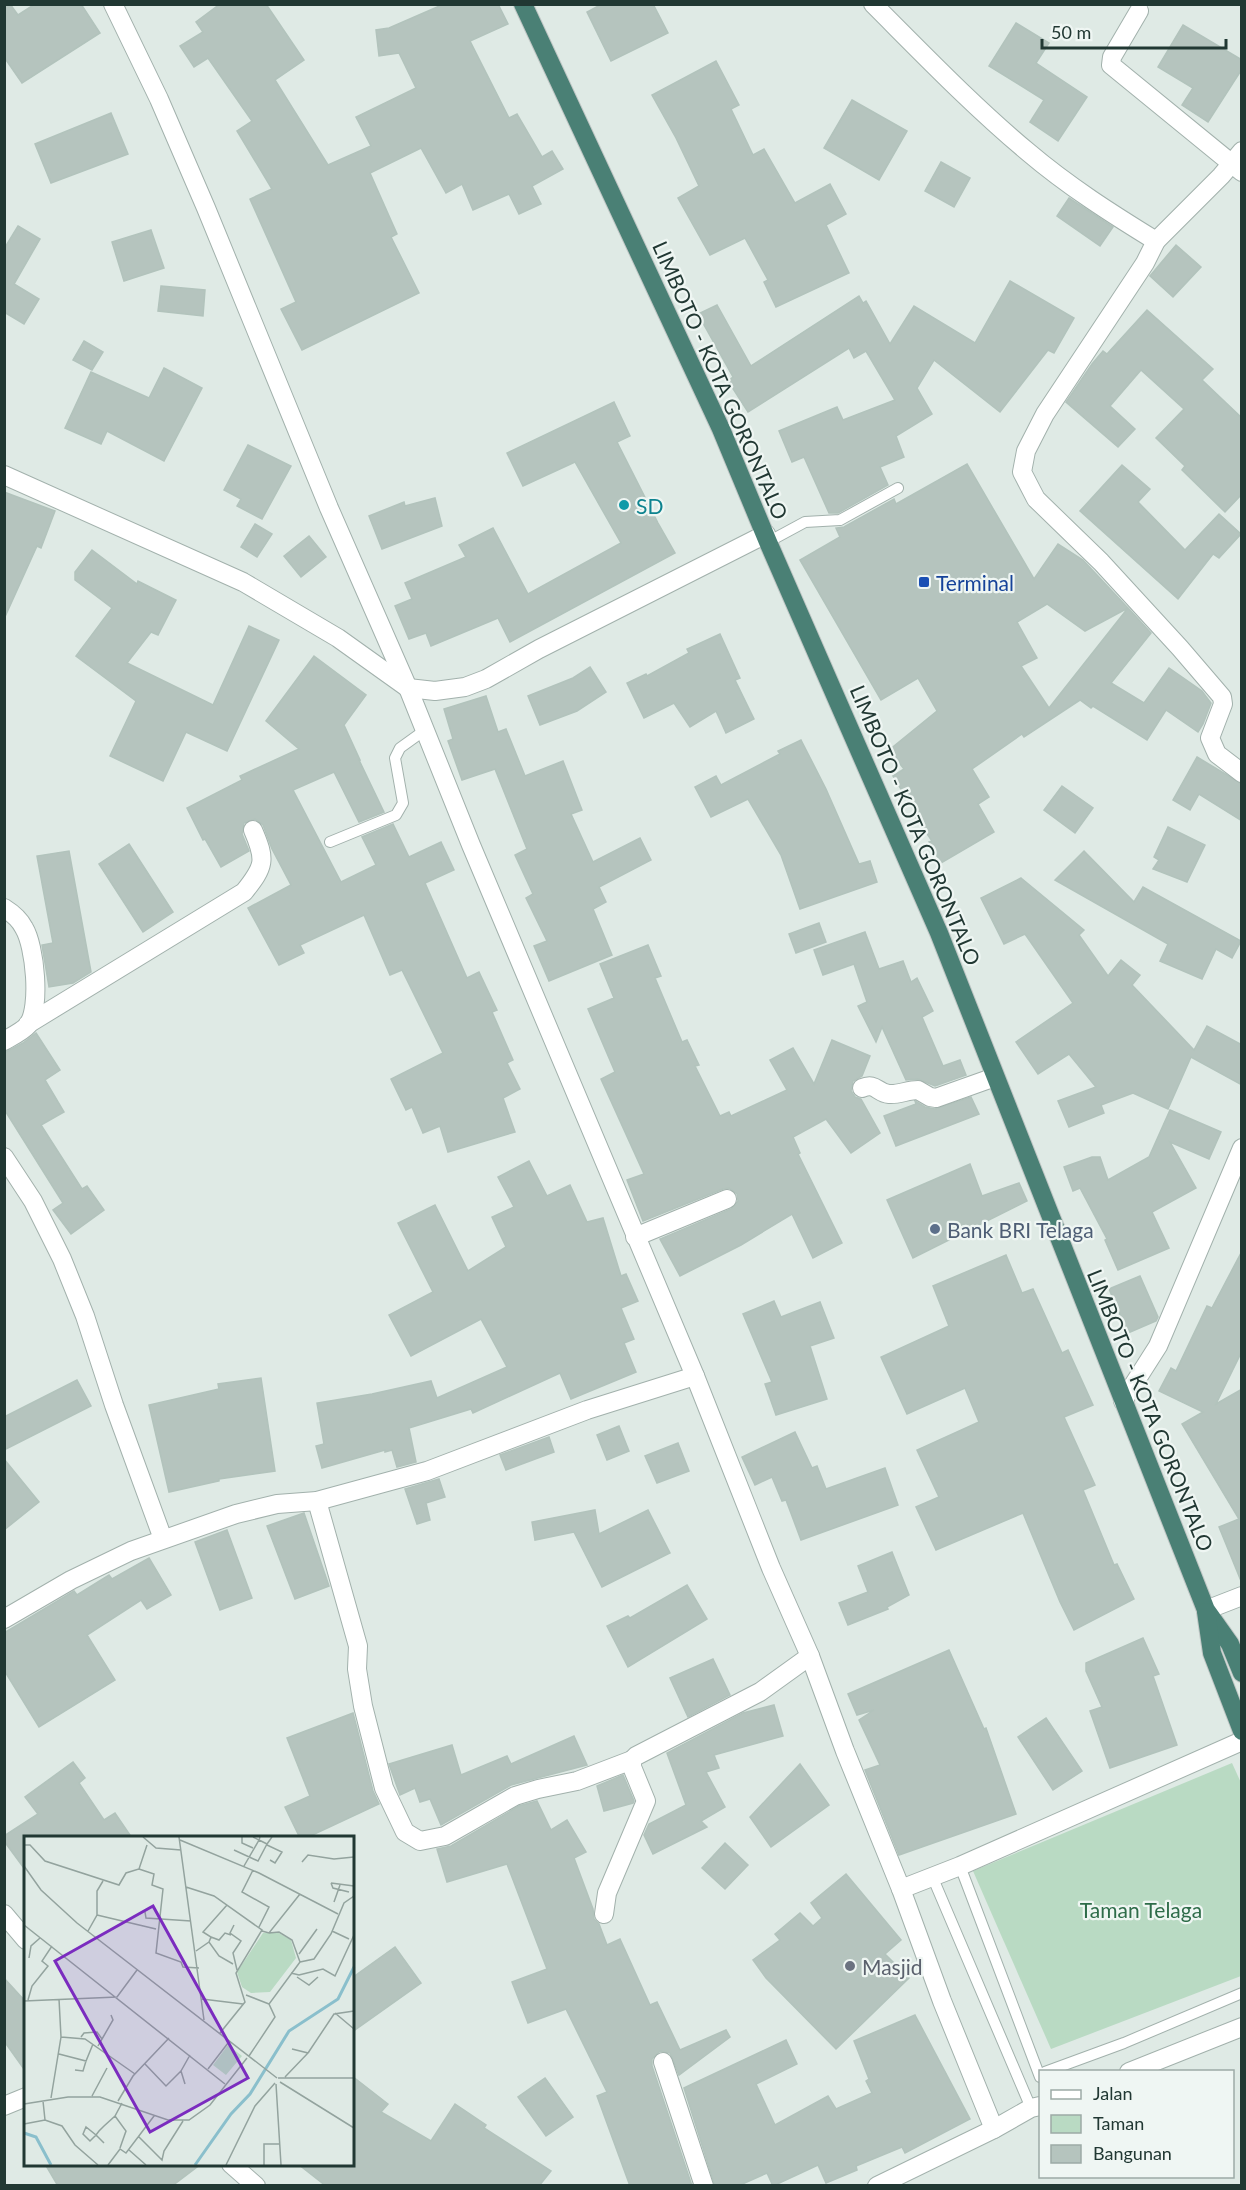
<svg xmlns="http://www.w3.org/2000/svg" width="1246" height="2190" font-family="Lato,sans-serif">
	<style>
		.green { fill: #b9dac3 }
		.building { fill: #b5c4be; stroke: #b2c3bc; stroke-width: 1.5 }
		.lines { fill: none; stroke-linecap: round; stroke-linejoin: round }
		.service-casing { stroke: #a2b1ac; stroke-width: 12 }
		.minor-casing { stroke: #a2b1ac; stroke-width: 20 }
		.trunk-casing { stroke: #c1c7c6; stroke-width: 20 }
		.service { stroke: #fff; stroke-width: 10 }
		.minor { stroke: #fff; stroke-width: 18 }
		.trunk { stroke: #4a8075; stroke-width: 18 }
		.culture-dot { fill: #0f9aa8; stroke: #eff6f3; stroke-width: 2 }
		.transit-dot { fill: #1a4fb4; stroke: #eff6f3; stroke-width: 2 }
		.service-dot { fill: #5c6f8a; stroke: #eff6f3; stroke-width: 2 }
		.worship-dot { fill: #6b7280; stroke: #eff6f3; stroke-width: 2 }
		.labels { text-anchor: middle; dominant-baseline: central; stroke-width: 4.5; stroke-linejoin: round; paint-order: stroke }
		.street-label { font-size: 21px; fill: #213833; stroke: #eff6f3 }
		.culture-label { font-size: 21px; fill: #0d838f; stroke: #eff6f3; text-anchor: start }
		.transit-label { font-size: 21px; fill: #164399; stroke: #eff6f3; text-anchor: start }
		.service-label { font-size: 21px; fill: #4e5e75; stroke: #eff6f3; text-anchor: start }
		.park-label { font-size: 21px; fill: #2e6c49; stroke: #eff6f3 }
		.worship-label { font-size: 21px; fill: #5b616d; stroke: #eff6f3; text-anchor: start }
		.inset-river { fill: none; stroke: #8abfcc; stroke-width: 3 }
		.inset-road { fill: none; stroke: #93a39e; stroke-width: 1.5 }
		.view { fill: #7b2cbf; fill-opacity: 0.15; stroke: #7b2cbf; stroke-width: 3 }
		.inset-edge { fill: none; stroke: #213833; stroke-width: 3 }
	</style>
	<rect width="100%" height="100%" fill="#dfeae5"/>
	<path class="green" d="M1232,1763l10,22 -1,191 -190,73 -78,-178z"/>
	<g class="building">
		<path d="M4,4h6l8,11 17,-11h46l19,29 -78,50 -18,-26z"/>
		<path d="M220,4h46l38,56 -29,20 53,85 43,-19 -15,-29 60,-29 -17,-35 -20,3 -3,-26 13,-2 55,-24h54l10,20 -38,17 39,77 8,-4 25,43 10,-6 11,18 -31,17 9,18 -22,10 -10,-20 -36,16 -11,-26 -16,9 -25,-45 -51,25 27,61 -6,3 28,56 -117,57 -21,-41 15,-7 -46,-103 22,-10 -35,-58 15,-10 -44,-63 -14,9 -14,-21 23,-14 -7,-10z"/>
		<path d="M602,4h51l15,29 -57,28 -24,-49z"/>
		<path d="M1016,23l33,20 -13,20 51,34 -29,44 -28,-19 14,-22 -55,-34z"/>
		<path d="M1183,25l59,35v9l-34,53 -26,-17 11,-17 -35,-21z"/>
		<path d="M716,61l23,44 -8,4 22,46 11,-6 31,54 35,-19 16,30 -20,11 23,48 -73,34 -12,-25 4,-2 -23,-42 -35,17 -32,-57 21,-12 -23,-48 -24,-43z"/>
		<path d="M852,100l55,31 -28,49 -55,-32z"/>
		<path d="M111,113l17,41 -77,29 -16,-39z"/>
		<path d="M941,162l29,16 -16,29 -29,-16z"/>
		<path d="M1069,198l44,29 -13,19 -43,-30z"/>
		<path d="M18,226l22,13 -26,45 25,15 -15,25 -20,-12v-63z"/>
		<path d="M151,230l13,38 -40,13 -12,-39z"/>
		<path d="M1176,245l25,22 -28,30 -23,-21z"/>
		<path d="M1010,281l64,37 -20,35 -6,-3 -48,62 -66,-52 -17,28 15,26 -36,22 8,21 -24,10 8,18 -50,28h-9l-25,-56 -12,5 -13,-31 58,-24 6,13 52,-20 -29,-49 -12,7 -5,-10 -101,64 -20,-31 5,-4 -35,-63 19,-9 34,61 108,-70 4,7 3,-2 24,43 24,-38 61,37z"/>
		<path d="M161,286l44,4 -2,26 -45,-5z"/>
		<path d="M1147,310l66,59 -11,11 40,38v76l-17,18 -43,-42 3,-4 -29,-28 28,-29 -43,-39 -31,36 25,23 -17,18 -52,-45 26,-38 11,-13 4,3z"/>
		<path d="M84,341l19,11 -11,18 -19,-10z"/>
		<path d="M164,368l38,20 -38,73 -57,-30 -6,13 -36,-16 26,-56 58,26z"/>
		<path d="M614,402l16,34 -13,6 41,81 17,30 -165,89 -12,-24 -67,28 -5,-13 -17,6 -14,-33 17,-7 -7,-16 61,-26 -7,-12 34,-17 35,66 93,-51 -46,-81 -52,24 -16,-33z"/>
		<path d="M248,445l43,21 -29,53 -25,-13 4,-7 -17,-9z"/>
		<path d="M967,464l67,115 24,-35 25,16 45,48 -43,23 -38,-27 -30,18 20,36 -16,8 28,42 79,-100 23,25 -40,50 33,20 25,-35 33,23 9,12 -8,21 -5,8 -32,-22 -19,30 -54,-34 -2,2 -11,-8 -56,37 -2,-3 -50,35 17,28 -11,7 16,28 -53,31 -12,-21 3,-1 -19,-28 2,-1 -22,-36 11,-7 -15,-19 48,-39 -19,-33 -37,22 -81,-140 40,-23 -4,-9 8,-1 50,-28 2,5z"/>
		<path d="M1122,465l28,24 -12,13 47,48 34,-36 22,20 -22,24 -6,-4 -35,45 -98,-88z"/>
		<path d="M4,492l51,19 -14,37 -4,-2 -33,73z"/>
		<path d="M435,498l7,28 -60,23 -13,-33 35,-14 1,4z"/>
		<path d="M255,524l17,10 -15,23 -16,-10z"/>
		<path d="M309,536l17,21 -25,20 -17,-21z"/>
		<path d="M92,550l45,34 1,-3 38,19 -18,35 -7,-3 -24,31 86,42 36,-79 30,14 -52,111 -41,-19 -23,49 -53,-25 26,-55 -60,-45 36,-48 -37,-28v-8z"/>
		<path d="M720,634l20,44 -5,2 19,39 -28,14 -10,-22 -26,16 -16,-24 -30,15 -17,-35 19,-9 1,2 42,-23 -2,-4z"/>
		<path d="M314,656l52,39 -22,30 16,35h-1l25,52 -25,10 -25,-50 -41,18 48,92 35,-17 -14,-28 31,-13 16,33 32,-15 13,28 -29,13 42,95 12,-6 18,38 -5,2 21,48 -6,3 13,26 -17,9 12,34 -67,20 -8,-26 -17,7 -11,-26 -6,3 -15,-31 52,-26 -41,-83 -12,5 -26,-60 -64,30 4,8 -25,12 -31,-57 43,-23 -19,-36 -9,-24 -8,-6 -11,4 -2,11 7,17 -28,16 -16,-28 -2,1 -16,-32 55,-28 -2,-4 59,-27 -33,-28z"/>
		<path d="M590,667l16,25 -29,19 -37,14 -12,-29 45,-18z"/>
		<path d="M486,696l12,36 8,-3 19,47 38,-15 19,49 -11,4 22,48 47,-24 11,22 -52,27 7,15 -13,7 19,46 -63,26 -15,-35 13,-5 -21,-43 7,-4 -18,-39 12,-6 -32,-80 -33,11 -14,-39 5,-2 -9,-30z"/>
		<path d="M801,740l25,49 33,75 11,-3 7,21 -77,27 -19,-54 -33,-56 -37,18 -16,-30 21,-11 5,9 59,-31 -2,-3z"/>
		<path d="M1197,757l45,27v37l-43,-27 -9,16 -17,-10z"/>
		<path d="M1062,786l31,22 -18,25 -31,-23z"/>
		<path d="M1168,827l37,18 -18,37 -34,-13 6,-9 -5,-3z"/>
		<path d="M129,844l44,68 -30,20 -44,-68z"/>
		<path d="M69,851l22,121 -18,11 -24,4 -7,-42 11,-2 -16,-87z"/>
		<path d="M1084,851l50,51 9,-15 98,54 -9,17 -16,-9 -14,30 -42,-18 8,-17 -113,-64z"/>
		<path d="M1021,878l63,52 -5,5 29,41 13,-16 19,15 -8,10 62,65 13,-24 35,19v40l-51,-28 -23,52 -35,-16 -32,12 3,8 -35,14 -11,-26 38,-14 -27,-33 -31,20 -22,-32 57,-39 -48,-69 -21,10 -23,-46z"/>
		<path d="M819,923l7,19 -30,11 -7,-19z"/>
		<path d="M865,932l14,37 24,-8 8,21 6,-4 16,33 -11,6 21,49 17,-6 6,15 -31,11 -17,-7 -12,1 -24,-53 -6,15 -18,-36 9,-4 -13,-38 -31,11 -9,-25z"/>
		<path d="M648,945l13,31 -6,2 27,64 5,-2 12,25 -4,1 25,50 9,-4 2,4 56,-26 -17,-30 23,-12 21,36 18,-44 38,16 -8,20 -9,5 -2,10 4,6 6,2 19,34 -29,20 -25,-34 -33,18 7,16 -2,1 44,89 -29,15 -21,-44 -51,31 -61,31 -20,-37 71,-30 7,-8 -1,-7 -8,-6 -6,1 -80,32 -16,-41 17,-6 -43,-95 14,-7 -27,-63 26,-11 -14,-34z"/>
		<path d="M36,1033l24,37 -15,10 19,32 -23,13 41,64 5,-3 17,24 -33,24 -18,-24 10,-7 -59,-94v-56l19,-10z"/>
		<path d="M971,1097l8,17 -83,32 -12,-30 32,-12 -1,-3 10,6 10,2z"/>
		<path d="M1170,1110l51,22 -12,27 -39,-17 26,46 -44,24 17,36 -51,22 -13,-30 2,-1 -27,-51 -7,3 -9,-24 28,-10h8l8,23 41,-23z"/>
		<path d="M529,1161l18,35 23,-11 17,37 16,-4 18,58 5,-2 12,27 -17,7 13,31 -10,4 12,29 -65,27 -11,-26 -87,40 -2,-4 -62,19 7,34 -19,5 -5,-17 -7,2v-2l-63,18 -6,-22 8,-2 -7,-41 55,-9 59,-13 6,17 70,-31 -26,-48 -70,37 -22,-41 44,-23 -35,-69 37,-18 33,66 38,-24 -14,-30 22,-10 -16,-30z"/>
		<path d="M970,1164l12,32 37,-13 8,18 -114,57 -26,-58z"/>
		<path d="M1242,1251v100l-26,53 26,-15 -1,192 -22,-54 20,-8 -57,-95 21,-12 -44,-21 12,-23 5,3 31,-65 5,2z"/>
		<path d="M1006,1255l16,38 11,-4 29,64 6,-3 25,55 -29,12 31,68 -12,5 31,75 3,-1 17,35 -60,31 -14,-28 -37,-89 -87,37 -20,-43 23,-10 -22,-47 62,-28 -14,-34 -58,26 -26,-57 68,-31 -16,-40z"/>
		<path d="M1140,1276l18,41 -2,4 -28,12 -19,-44z"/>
		<path d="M774,1301l7,16 39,-15 14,36 -24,8 17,53 -51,16 -11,-31 7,-2 -29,-68z"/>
		<path d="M261,1378l14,93 -56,8v2l-50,11 -20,-87 70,-16 -1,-5z"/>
		<path d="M77,1380l14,26 -87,44v-33z"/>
		<path d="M619,1426l10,25 -22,9 -10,-25z"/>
		<path d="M795,1432l17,36 5,-2 9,23 59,-21 13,37 -97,35 -15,-40 -4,1 -10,-24 -17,8 -13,-28z"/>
		<path d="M549,1437l5,15 -48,18 -6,-15z"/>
		<path d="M678,1443l11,28 -32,12 -12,-27z"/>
		<path d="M4,1459l35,43 -35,28z"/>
		<path d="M439,1479l6,18 -19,6 4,17 -13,4 -12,-35z"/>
		<path d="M595,1510l4,24 49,-24 22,43 -68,34 -28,-55 -39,8 -3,-18z"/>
		<path d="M304,1513l25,73 -34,13 -28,-73z"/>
		<path d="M227,1530l25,68 -32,12 -25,-68z"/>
		<path d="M892,1552l17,43 -22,12 1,2 -40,16 -9,-22 29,-11 -10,-26z"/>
		<path d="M149,1558l22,37 -24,14 -6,-9 -54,35 28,45 -76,47 -35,-57v-37l70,-42 3,4 32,-20 3,4z"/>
		<path d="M687,1585l20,34 -79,48 -21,-41 21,-10 2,2z"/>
		<path d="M1143,1638l16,36 -6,2 24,69 -67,23 -20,-57 12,-4 -16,-36v-8z"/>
		<path d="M949,1650l35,79 2,-1 30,86 -117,41 -34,-85 15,-5 -21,-45 15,-10 -17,5 -9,-21z"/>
		<path d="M713,1659l17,36 -42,22 -18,-39z"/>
		<path d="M774,1705l9,31 -69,19 5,13 -13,4 19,35 -24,14 6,6 -54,27 -9,-19 5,-11 37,-19 -19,-52 76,-40z"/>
		<path d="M353,1713l20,78 6,13 -73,34h-6l-15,-31 25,-11 -23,-58z"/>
		<path d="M1046,1718l36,53 -29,19 -35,-53z"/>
		<path d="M574,1736l13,29 -76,20 -70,40 -11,-26 -10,3 -5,-14 -15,7 -11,-31 63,-19 9,30 46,-19 4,8z"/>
		<path d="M73,1762l12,16 -6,5 25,37 11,-7 17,25h-106v33l-22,-30v-5l34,-22 -13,-17z"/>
		<path d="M800,1764l29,41 -58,42 -21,-30z"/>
		<path d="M623,1775l11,26 -1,2 -29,8 -7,-25z"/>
		<path d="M537,1801l14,29 16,-10 19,32 -12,6 19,51 1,10 5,5 8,21 13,-6 30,66 7,-3 23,48 46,-20 4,7 -51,38 -9,-22 -10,-2 -8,8v7l40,120h-62l-33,-90 10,-4 -41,-83 -38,14 -16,-41 35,-13 -40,-105 -60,18 -10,-33 14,-3 68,-40z"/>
		<path d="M725,1843l23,22 -23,24 -23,-21z"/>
		<path d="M846,1874l55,66 -16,14 24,24 -73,71 -70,-71 -13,-18 27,-20 -5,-6 25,-21 13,13 9,-8 -11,-15z"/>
		<path d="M395,1947l26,36 -69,49v-54z"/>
		<path d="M4,1978l22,24v70l-22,-31z"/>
		<path d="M915,2015l55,104 -65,34 -3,-6 -46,19 1,4 -31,13 -8,-18 -45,21 -6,-13 -29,13h-23l-31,-98 102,-48 11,24 -41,20 19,41 53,-29 8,13 36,-16 -6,-12 3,-2 -15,-38z"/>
		<path d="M352,2076l36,28 -7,8 50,29 24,-37 31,21 -2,3 67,43 -12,15h-213l-28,-22h54z"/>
		<path d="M545,2078l28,39 -27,19 -28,-39z"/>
		<path d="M45,2164h156l-29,22h-114z"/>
	</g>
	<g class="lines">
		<defs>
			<g id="service">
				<path d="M768,542l37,-20 35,-2 58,-32"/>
				<path d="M330,842l66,-27 7,-12 -8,-45 5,-10 25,-18"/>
				<path d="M960,1866l80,211"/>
				<path d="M932,1876l99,232"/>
				<path d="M1045,2072l79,-29 118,-50"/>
			</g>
			<g id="minor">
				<path d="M113,4l46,95 47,109 123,300 79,180 63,157 224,531 76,192 39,88 35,95 56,138 41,112 52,128"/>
				<path d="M873,4c51,51 101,103 155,148 40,34 84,62 128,89"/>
				<path d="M1139,11l-27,46 -1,8 131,107"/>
				<path d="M1242,151l-21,25 -65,65 -11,22 -100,151 -19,37 -4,21 14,27 65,63 79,86 42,49 1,7 -13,34 7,16 25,19"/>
				<path d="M4,475l239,107 95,56 70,50 27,3 30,-4 21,-8 53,-30 227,-115"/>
				<path d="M4,908c8,5 16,12 20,20 11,18 17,79 4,97 -5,6 -17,12 -24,16"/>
				<path d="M28,1024l216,-132c21,-26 22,-32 9,-62"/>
				<path d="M862,1088c14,-6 15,5 27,6 9,1 19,-4 29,-4l12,7 6,1 59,-21"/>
				<path d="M4,1157l29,44 29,58 23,57 29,89 49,134"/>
				<path d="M635,1237l92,-38"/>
				<path d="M1123,1401l35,-55 84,-198"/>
				<path d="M317,1501l41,145 -1,23 6,37 21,82 21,44 15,9 25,-5 70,-40 23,-7 39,-8 55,-21"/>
				<path d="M1206,1610l36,-14"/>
				<path d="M4,1619l67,-39 60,-29 105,-37 41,-10 40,-3 110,-30 160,-61 108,-34"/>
				<path d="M901,1889l59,-23 282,-125"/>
				<path d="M4,1914l22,26"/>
				<path d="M604,1914l3,-21 39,-92 -14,-34v-7l4,-4 124,-64 50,-36"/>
				<path d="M663,2062l41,124"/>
				<path d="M1129,2072l113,-45"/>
				<path d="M4,2106l22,-9"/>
				<path d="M231,2164l25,22"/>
				<path d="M877,2186l117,-57 37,-21 9,-2"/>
			</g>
			<g id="trunk">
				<path d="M523,4l198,425 47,113 171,391 267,677 24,34 12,29"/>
				<path d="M1206,1612l6,41 30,78"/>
			</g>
		</defs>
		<use href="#service" class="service-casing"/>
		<use href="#minor" class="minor-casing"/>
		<use href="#trunk" class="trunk-casing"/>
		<use href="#service" class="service"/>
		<use href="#minor" class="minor"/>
		<use href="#trunk" class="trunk"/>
	</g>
	<circle class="culture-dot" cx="624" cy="505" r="6"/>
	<rect class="transit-dot" x="918" y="576" width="12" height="12" rx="3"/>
	<circle class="service-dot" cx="935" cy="1229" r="6"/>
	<circle class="worship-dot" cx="850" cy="1966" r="6"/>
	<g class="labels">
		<g class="street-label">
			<text transform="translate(721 380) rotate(66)">LIMBOTO - KOTA GORONTALO</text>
			<text transform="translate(916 825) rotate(67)">LIMBOTO - KOTA GORONTALO</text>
			<text transform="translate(1151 1410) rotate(68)">LIMBOTO - KOTA GORONTALO</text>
		</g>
		<g class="culture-label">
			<text x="636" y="505">SD</text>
		</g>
		<g class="transit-label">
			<text x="936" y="582">Terminal</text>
		</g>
		<g class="service-label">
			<text x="947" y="1229">Bank BRI Telaga</text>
		</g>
		<g class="park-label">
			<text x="1141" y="1909">Taman Telaga</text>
		</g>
		<g class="worship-label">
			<text x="862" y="1966">Masjid</text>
		</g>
	</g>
	<g transform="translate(24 1836)">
		<rect width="330" height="330" fill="#dfeae5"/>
		<path d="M253,96l14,8 5,18 -26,34 -19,1 -9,-6 -5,-15 26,-39zM204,209l14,11 -16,19 -13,-10z" fill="#b9dac3"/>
		<path class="inset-river" d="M0,297l12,4 15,28M171,329l36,-51 19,-20 39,-63 49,-32 16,-32"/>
		<path class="inset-road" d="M119,1l13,11 25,2M155,1l25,183M218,1v6l11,5M236,1l-1,3 8,4 5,-7M156,4l79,33 79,41M0,9h6l15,16 74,24 7,-12 13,-4 8,-24M243,9l15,7 -7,11 -5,-3M210,14l24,11 9,-17M278,26l6,-7 26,4 20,-2M0,30l17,24 36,33 200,155M220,30l15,-26 -6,-3M115,33l15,5 -2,11 11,4 -7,64 25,9 2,5 16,1M229,34l-11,22 27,15 -10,20M307,47l23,3M307,47l2,5 16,4M162,51l28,9 48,34 -26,43 9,29 -25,31M310,66l6,-17M121,76l1,6 45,3M73,79l59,14M0,89l201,159M210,89l-4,8 11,8 -8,12 4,17M64,95l9,-16v-24l6,-10M238,95l7,2 31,-39M308,95l17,8M245,97l10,-1 13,8 8,22M187,101l8,3 6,-7 6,2M185,106l2,-5 -8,-5 24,-27M172,115l13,-9 10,14 14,8M275,118l18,-25M5,122l2,-12 9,-8M276,126l14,-3 17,-25 13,-31 10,-7M267,137l8,2 24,-6 12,7 19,-41M273,141l12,8 9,-8M222,159l23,9M178,163l41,5M4,164l4,-14 16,-20 -6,-5 10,-15M0,165l93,-4 20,-27M311,177l19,16M37,201l24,2 50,35M57,201l3,-4 13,-1 5,7 -4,7M78,203l11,-19 -2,-5M284,217l26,-39 20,-3M35,218l27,7 7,-17M225,220l26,-39 -6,-13 31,-42M121,228l21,22 15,-15M184,233l20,-26M51,234l8,1 3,-10M261,241l23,-24 -16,-4M254,242h76M256,246l74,46M161,248l-4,-13 9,-16M252,248l5,81M68,260l15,-28M27,262l10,-61 -2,-38M19,265l2,19M94,265l15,-25 36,-38M0,268l44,-7h32l68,23h21l21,-15 37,-47M91,280l11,15 -6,17M0,288l21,-4 17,6 13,19 23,20M114,300l24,24 2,-9 19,-30M80,307l-8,-8 -10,-8 -3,7 7,7 6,-6 3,-4 5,-5 11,-10 7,-13M105,314l17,15M84,329l12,-16 6,4 28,-37M202,329l29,-59 20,-23M240,329v-21h16"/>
		<path class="view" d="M129,70l95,172 -98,54 -95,-171z"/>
		<rect width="330" height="330" class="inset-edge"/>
	</g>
	<rect width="1246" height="2190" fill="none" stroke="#213833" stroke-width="12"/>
	<rect x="1039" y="2070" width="195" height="108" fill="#eff6f3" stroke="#9daaa6" stroke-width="1.5"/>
	<rect x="1051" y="2090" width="30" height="9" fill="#ffffff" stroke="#9daaa6" stroke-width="1.5"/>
	<text x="1093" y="2100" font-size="18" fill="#213833">Jalan</text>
	<rect x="1051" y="2115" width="30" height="18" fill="#b9dac3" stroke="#9daaa6" stroke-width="1.5"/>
	<text x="1093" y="2130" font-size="18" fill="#213833">Taman</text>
	<rect x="1051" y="2145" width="30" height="18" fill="#b5c4be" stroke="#9daaa6" stroke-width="1.5"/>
	<text x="1093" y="2160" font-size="18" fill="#213833">Bangunan</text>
	<path d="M1042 39v9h184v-9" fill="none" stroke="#213833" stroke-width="3"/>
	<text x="1051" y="39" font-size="18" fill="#213833" stroke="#eff6f3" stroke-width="4.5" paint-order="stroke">50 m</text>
</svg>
